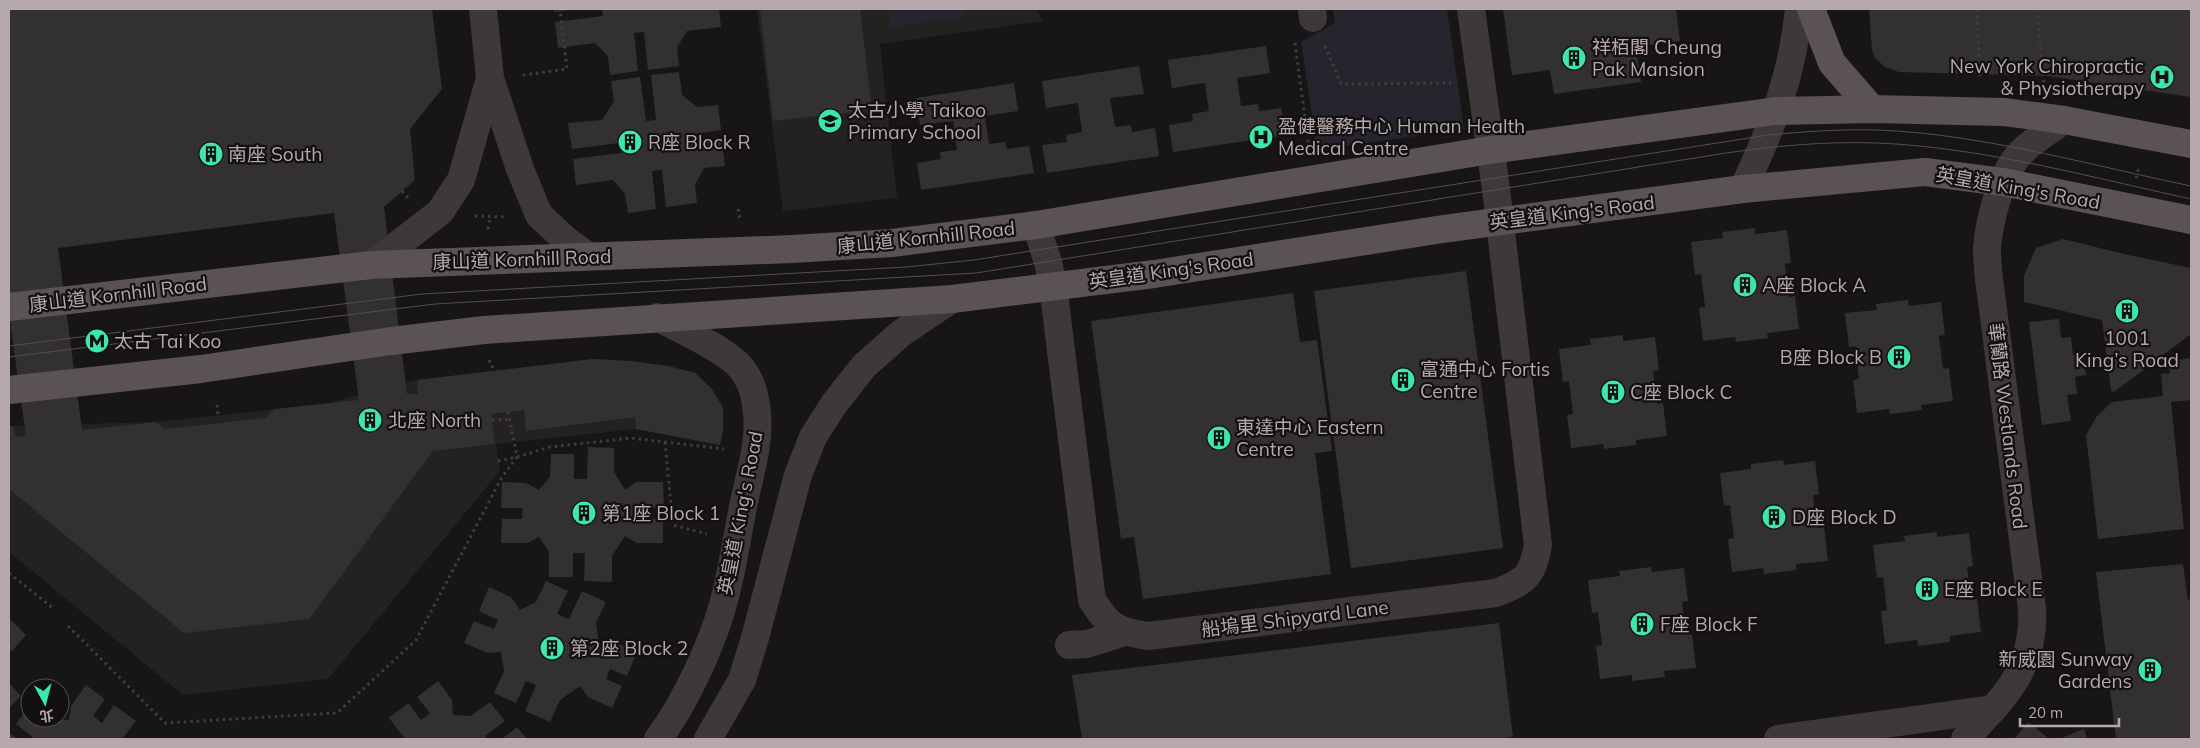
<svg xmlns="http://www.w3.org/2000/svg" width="2200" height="748" font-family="Mulish,'Noto Sans TC',sans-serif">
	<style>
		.built { fill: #242121 }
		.green { fill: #26252e }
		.building { fill: #333030; fill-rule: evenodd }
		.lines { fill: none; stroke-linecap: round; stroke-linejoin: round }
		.path { stroke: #423c3e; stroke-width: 3; stroke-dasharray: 2.5 4; stroke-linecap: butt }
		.minor { stroke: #3d3839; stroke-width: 28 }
		.major { stroke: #5a5254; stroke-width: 28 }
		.tram { stroke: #564f51; stroke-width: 1 }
		.labels { text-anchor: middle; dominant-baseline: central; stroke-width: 4.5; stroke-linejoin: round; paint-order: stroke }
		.poi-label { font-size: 19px; fill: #b6a8ac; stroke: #121010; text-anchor: start }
		.street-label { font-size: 19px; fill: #b6a8ac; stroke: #121010 }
	</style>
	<rect width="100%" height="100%" fill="#171515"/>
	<g class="built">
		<path d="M757,9h280l6,12 -163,23 17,154 -114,13z"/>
		<path d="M593,359l37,2 38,5 27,7 17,16 11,19v23l-3,14 -84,-16 -140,15 4,27 -172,208 -145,16 -174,-143v-126l147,-4 168,-18 93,-24z"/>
	</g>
	<g class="green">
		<path d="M888,9h75l1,8 -73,10z"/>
		<path d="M1333,9h114l17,120 -147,21 -16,-108 34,-19z"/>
	</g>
	<g class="building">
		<path d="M9,9h423l10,80 -32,40 5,51 -31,27 23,187h11l-1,-14 176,-21 37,2 38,5 27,7 17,16 11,19v23l-3,14 -84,-16 -1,-12 -109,14 -2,-21 -33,4 4,30 -62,7 -124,168 -125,14 -175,-144v-63h4l3,11 10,-1 -17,-122zM334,213l25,187 -84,9 -10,9 -100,11 -9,-7 -74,8 -24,-182z"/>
		<path d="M554,9h16v1l-16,2z"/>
		<path d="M602,9h117l2,18 -34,4 -10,16 2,19 -31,4 -4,-38 -10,1 4,38 -28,4 -2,-19 -13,-13 -37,5 -3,-26 48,-6z"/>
		<path d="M760,9h100l12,101 -99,11z"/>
		<path d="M1503,9h173l4,32 -44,6 5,35 -87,12 -4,-24 -38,5z"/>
		<path d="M1869,9h322v88l-143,-21 -149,-4 -14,-5 -10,-9 -3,-8z"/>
		<path d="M1266,46l4,27 -33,5 4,28 17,-2 1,7 22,-3 5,27 -113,17 -4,-27 24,-4 -1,-7 17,-3 -4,-28 -33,5 -4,-28z"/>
		<path d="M1139,66l5,28 -34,4 5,29 16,-2 1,7 23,-4 4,28 -112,17 -5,-28 25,-3 -1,-7 16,-3 -4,-29 -32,5 -4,-27z"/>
		<path d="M679,72l3,23 15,12 21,-2 3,25 -33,5 1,9 33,-4 3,26 -21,2 -9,17 2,18 -31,4 -4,-37 -10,1 4,38 -28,4 -3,-19 -12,-14 -37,5 -3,-26 48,-6 -2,-10 -47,6 -4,-26 34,-3 12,-19 -3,-20 29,-4 6,44 10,-1 -5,-45z"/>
		<path d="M1014,83l4,28 -33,5 4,28 16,-2 2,7 22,-3 5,27 -113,17 -4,-27 24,-4 -1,-7 17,-2 -4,-29 -33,4 -4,-27z"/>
		<path d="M1755,228v6l32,-4 4,33 -6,1 4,33 6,-1 4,33 -32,4 1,5 -32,4 -1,-5 -32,4 -4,-33 6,-1 -4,-33 -6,1 -4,-33 32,-4 -1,-6z"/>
		<path d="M2063,239l61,15 67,14v66l-77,58 -3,-1 -9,-71 -78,-18v-26l12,-28z"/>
		<path d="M1466,271l37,277 -152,20 -37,-277z"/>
		<path d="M1293,293l7,49 17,-2 15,111 -17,2 16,121 -188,25 -9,-62 -13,2 -30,-218z"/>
		<path d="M1908,300l1,6 32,-4 4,33 -6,1 4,33 6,-1 4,33 -32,4 1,5 -32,4 -1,-5 -32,4 -4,-33 6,-1 -4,-33 -6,1 -4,-34 32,-3 -1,-6z"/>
		<path d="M2059,319l2,19 10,-1 2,18 10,-1 3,21 -11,2 2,17 -10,1 4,26 -29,4 -13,-103z"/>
		<path d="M1623,335v6l32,-4 4,33 -6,1 4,33 6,-1 4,33 -31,4v5l-32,4 -1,-5 -32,4 -4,-33 6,-1 -4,-33 -6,1 -4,-33 32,-4 -1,-6z"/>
		<path d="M2191,358v42l-20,2 13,127 -86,10 -12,-104 11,-19 15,-14 51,-6 -2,-22 9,-1 -1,-6 9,-1 -1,-6z"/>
		<path d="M588,447l26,1v24l11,18 11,-8h27l1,26h-19v11h18v24h-26l-12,-7 -13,20v26l-28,-1 1,-28h-12v24h-24v-25l-10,-15 -12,6h-26l1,-24h20l1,-11h-22l1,-26 24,1 13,7 11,-13 1,-23h23v25h13z"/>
		<path d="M1783,460l1,5 31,-4 4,33 -6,1 4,33 7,-1 4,34 -32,3v6l-32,4 -1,-6 -31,4 -4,-33 6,-1 -4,-33 -6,1 -4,-33 31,-4v-5z"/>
		<path d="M1937,532v5l32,-4 4,33 -6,1 4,33 6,-1 4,33 -31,4v6l-32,4 -1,-6 -32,4 -4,-33 6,-1 -4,-33 -6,1 -4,-33 32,-4 -1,-5z"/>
		<path d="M2183,564l5,36h3v139h-75l-20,-167z"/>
		<path d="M1651,567l1,5 32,-4 4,33 -6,1 4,33 6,-1 4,34 -32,3 1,6 -33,4v-6l-32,4 -4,-33 6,-1 -4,-33 -6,1 -4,-33 32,-4 -1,-5z"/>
		<path d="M546,581l22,10 -11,23 12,5 13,-28 24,11 -10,21 3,21 13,-3 25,11 -10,24 -17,-7 -4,10 16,7 -10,22 -24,-11 -8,-11 -20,14 -10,22 -25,-11 11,-26 -10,-4 -10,22 -22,-10 10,-22 -3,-19 -13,1 -24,-10 10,-22 20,8 4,-9 -19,-9 10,-24 22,10 9,13 16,-8z"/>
		<path d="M9,618l17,17 -14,16 -3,1z"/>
		<path d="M1499,623l14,114 -16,2h-415l-10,-64z"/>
		<path d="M438,681l14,19 1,15 17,1 20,-14 15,19 -20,15 2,3h-82l-16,-21 19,-15 13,17 9,-7 -13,-16z"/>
		<path d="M9,683l12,13 -12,12z"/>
		<path d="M86,685l19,14 -12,17 9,7 12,-18 22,16 -14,18h-87l-19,-15 14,-19v13l39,2 2,-14z"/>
		<path d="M2028,722l21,17h-35z"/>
		<path d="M517,727l10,12h-25z"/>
		<path d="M2084,729l3,10h-28z"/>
		<path d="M9,733l9,6h-9z"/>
	</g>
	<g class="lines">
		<g class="path">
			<path d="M1977,9l3,70"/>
			<path d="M2037,9l7,75"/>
			<path d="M1295,43l14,105"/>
			<path d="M1325,46l16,38 110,-1"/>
			<path d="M523,75l44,-6 -7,-60"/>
			<path d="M2136,178l3,-12"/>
			<path d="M402,191l7,8"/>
			<path d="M738,209l2,10"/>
			<path d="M475,216l31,1"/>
			<path d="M488,229l2,-11"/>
			<path d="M489,360l5,11"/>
			<path d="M217,405l1,10"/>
			<path d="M492,420l18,-1"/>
			<path d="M665,442l8,83 34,9"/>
			<path d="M498,461l19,-4 33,-10 81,-9 93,11"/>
			<path d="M9,573l45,36"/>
			<path d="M68,626l97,97 172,-10 79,-73 86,-163 15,-20 -9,-45"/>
		</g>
		<g class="minor">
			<path d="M483,9l7,69 30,91 19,46 28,26 21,15"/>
			<path d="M1312,9l1,9"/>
			<path d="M1743,189c29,-62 49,-111 56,-180"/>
			<path d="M1036,225l12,37 5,24 39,314c17,27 24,31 56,36l348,-43c30,-12 36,-16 42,-48l-42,-356 -25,-180"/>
			<path d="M371,265l69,-53 21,-32 29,-102"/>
			<path d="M657,317c21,11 70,33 84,51 10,12 15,30 16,46 3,30 -8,63 -14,93 -8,41 -14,86 -29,125 -13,35 -34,78 -56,107"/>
			<path d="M1069,645l18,-1 38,-12"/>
			<path d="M708,739l34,-59 13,-42 43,-163 15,-38 21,-33 30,-38 36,-32 52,-35"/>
			<path d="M1778,739l215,-30"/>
			<path d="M1965,739c39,-42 70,-69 67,-130l-43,-330c-1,-10 -2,-21 -2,-31 2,-25 12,-66 27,-87 12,-17 34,-29 50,-41"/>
		</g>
		<g class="major">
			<path d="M1811,9l21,54 40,46"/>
			<path d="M9,307l362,-42 421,-16 100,-6 144,-18 454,-75 286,-39 96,-2 132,3 60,8 127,24"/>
			<path d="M9,390l192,-21 190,-28 93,-11 468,-31 202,-25 289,-45 300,-40 182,-17 78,10 188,38"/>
		</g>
		<g class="tram">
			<path d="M9,346l413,-52 484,-27 68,-7 794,-125c43,-4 85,-7 129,-4 99,7 197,35 294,55"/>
			<path d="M9,357l426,-53 541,-31 750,-120c56,-8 113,-13 170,-9 100,7 198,34 295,55"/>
		</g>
	</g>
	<defs>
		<symbol id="building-disc" viewBox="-11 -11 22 22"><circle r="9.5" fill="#3ee6a9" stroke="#121010"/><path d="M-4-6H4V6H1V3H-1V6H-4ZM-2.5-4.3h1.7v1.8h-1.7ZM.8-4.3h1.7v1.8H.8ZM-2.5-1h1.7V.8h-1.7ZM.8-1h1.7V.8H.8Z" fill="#111"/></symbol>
		<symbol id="hospital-disc" viewBox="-11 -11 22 22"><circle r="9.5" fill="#3ee6a9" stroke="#121010"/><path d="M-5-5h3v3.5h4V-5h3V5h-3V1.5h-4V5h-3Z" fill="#111"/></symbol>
		<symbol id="school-disc" viewBox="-11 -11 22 22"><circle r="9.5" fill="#3ee6a9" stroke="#121010"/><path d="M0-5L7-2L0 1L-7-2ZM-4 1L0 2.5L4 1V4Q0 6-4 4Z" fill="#111"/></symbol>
		<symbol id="metro-disc" viewBox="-11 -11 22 22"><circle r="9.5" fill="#3ee6a9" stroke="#121010"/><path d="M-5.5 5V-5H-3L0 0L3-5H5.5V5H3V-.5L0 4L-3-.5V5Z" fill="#111"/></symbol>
	</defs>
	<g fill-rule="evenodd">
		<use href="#building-disc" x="1560" y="44" width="28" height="28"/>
		<use href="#hospital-disc" x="2148" y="63" width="28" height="28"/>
		<use href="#school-disc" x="816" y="107" width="28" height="28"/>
		<use href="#hospital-disc" x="1247" y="123" width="28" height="28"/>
		<use href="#building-disc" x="616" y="128" width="28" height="28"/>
		<use href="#building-disc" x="197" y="140" width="28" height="28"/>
		<use href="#building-disc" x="1731" y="271" width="28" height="28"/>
		<use href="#building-disc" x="2113" y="297" width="28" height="28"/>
		<use href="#metro-disc" x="83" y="327" width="28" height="28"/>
		<use href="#building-disc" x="1885" y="343" width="28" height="28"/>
		<use href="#building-disc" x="1389" y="366" width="28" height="28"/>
		<use href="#building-disc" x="1599" y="378" width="28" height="28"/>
		<use href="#building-disc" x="356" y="406" width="28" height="28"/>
		<use href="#building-disc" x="1205" y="424" width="28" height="28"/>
		<use href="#building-disc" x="570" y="499" width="28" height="28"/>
		<use href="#building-disc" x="1760" y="503" width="28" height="28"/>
		<use href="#building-disc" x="1913" y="575" width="28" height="28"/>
		<use href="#building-disc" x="1628" y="610" width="28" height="28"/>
		<use href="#building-disc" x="538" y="634" width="28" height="28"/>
		<use href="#building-disc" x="2136" y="656" width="28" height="28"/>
	</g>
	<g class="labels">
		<g class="poi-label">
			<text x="1592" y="47">祥栢閣 Cheung<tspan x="1592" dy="22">Pak Mansion</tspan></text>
			<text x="2144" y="66" text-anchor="end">New York Chiropractic<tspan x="2144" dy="22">&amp; Physiotherapy</tspan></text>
			<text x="848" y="110">太古小學 Taikoo<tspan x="848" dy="22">Primary School</tspan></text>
			<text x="1278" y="126">盈健醫務中心 Human Health<tspan x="1278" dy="22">Medical Centre</tspan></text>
			<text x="648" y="142">R座 Block R</text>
			<text x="228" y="154">南座 South</text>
			<text x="1762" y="285">A座 Block A</text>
			<text x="2127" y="338" text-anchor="middle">1001<tspan x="2127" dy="22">King’s Road</tspan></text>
			<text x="114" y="341">太古 Tai Koo</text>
			<text x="1882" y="357" text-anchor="end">B座 Block B</text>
			<text x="1420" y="369">富通中心 Fortis<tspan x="1420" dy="22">Centre</tspan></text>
			<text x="1630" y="392">C座 Block C</text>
			<text x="388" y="420">北座 North</text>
			<text x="1236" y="427">東達中心 Eastern<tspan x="1236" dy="22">Centre</tspan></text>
			<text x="602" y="513">第1座 Block 1</text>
			<text x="1792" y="517">D座 Block D</text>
			<text x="1944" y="589">E座 Block E</text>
			<text x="1660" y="624">F座 Block F</text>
			<text x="570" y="648">第2座 Block 2</text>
			<text x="2132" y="659" text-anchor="end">新威園 Sunway<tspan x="2132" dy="22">Gardens</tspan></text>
		</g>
		<g class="street-label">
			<text transform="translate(2018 188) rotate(10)">英皇道 King's Road</text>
			<text transform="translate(1572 212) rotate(-7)">英皇道 King's Road</text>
			<text transform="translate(926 237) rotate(-6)">康山道 Kornhill Road</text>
			<text transform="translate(522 259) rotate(-2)">康山道 Kornhill Road</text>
			<text transform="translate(1171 270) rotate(-8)">英皇道 King's Road</text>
			<text transform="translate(118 294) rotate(-7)">康山道 Kornhill Road</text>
			<text transform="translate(2008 426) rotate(83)">華蘭路 Westlands Road</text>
			<text transform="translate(740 513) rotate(-79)">英皇道 King's Road</text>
			<text transform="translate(1295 618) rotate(-7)">船塢里 Shipyard Lane</text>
		</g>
	</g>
	<rect width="2200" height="748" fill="none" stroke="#b6a8ac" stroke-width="20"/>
	<g transform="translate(45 703) rotate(173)"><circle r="24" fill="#121010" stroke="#544d4e"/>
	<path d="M0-4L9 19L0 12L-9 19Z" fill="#3ee6a9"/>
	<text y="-8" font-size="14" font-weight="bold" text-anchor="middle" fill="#b6a8ac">北</text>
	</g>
	<path d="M2020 718v8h99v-8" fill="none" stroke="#b6a8ac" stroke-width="2.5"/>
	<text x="2028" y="718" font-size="15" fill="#b6a8ac" stroke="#121010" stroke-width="4" paint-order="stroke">20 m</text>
</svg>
